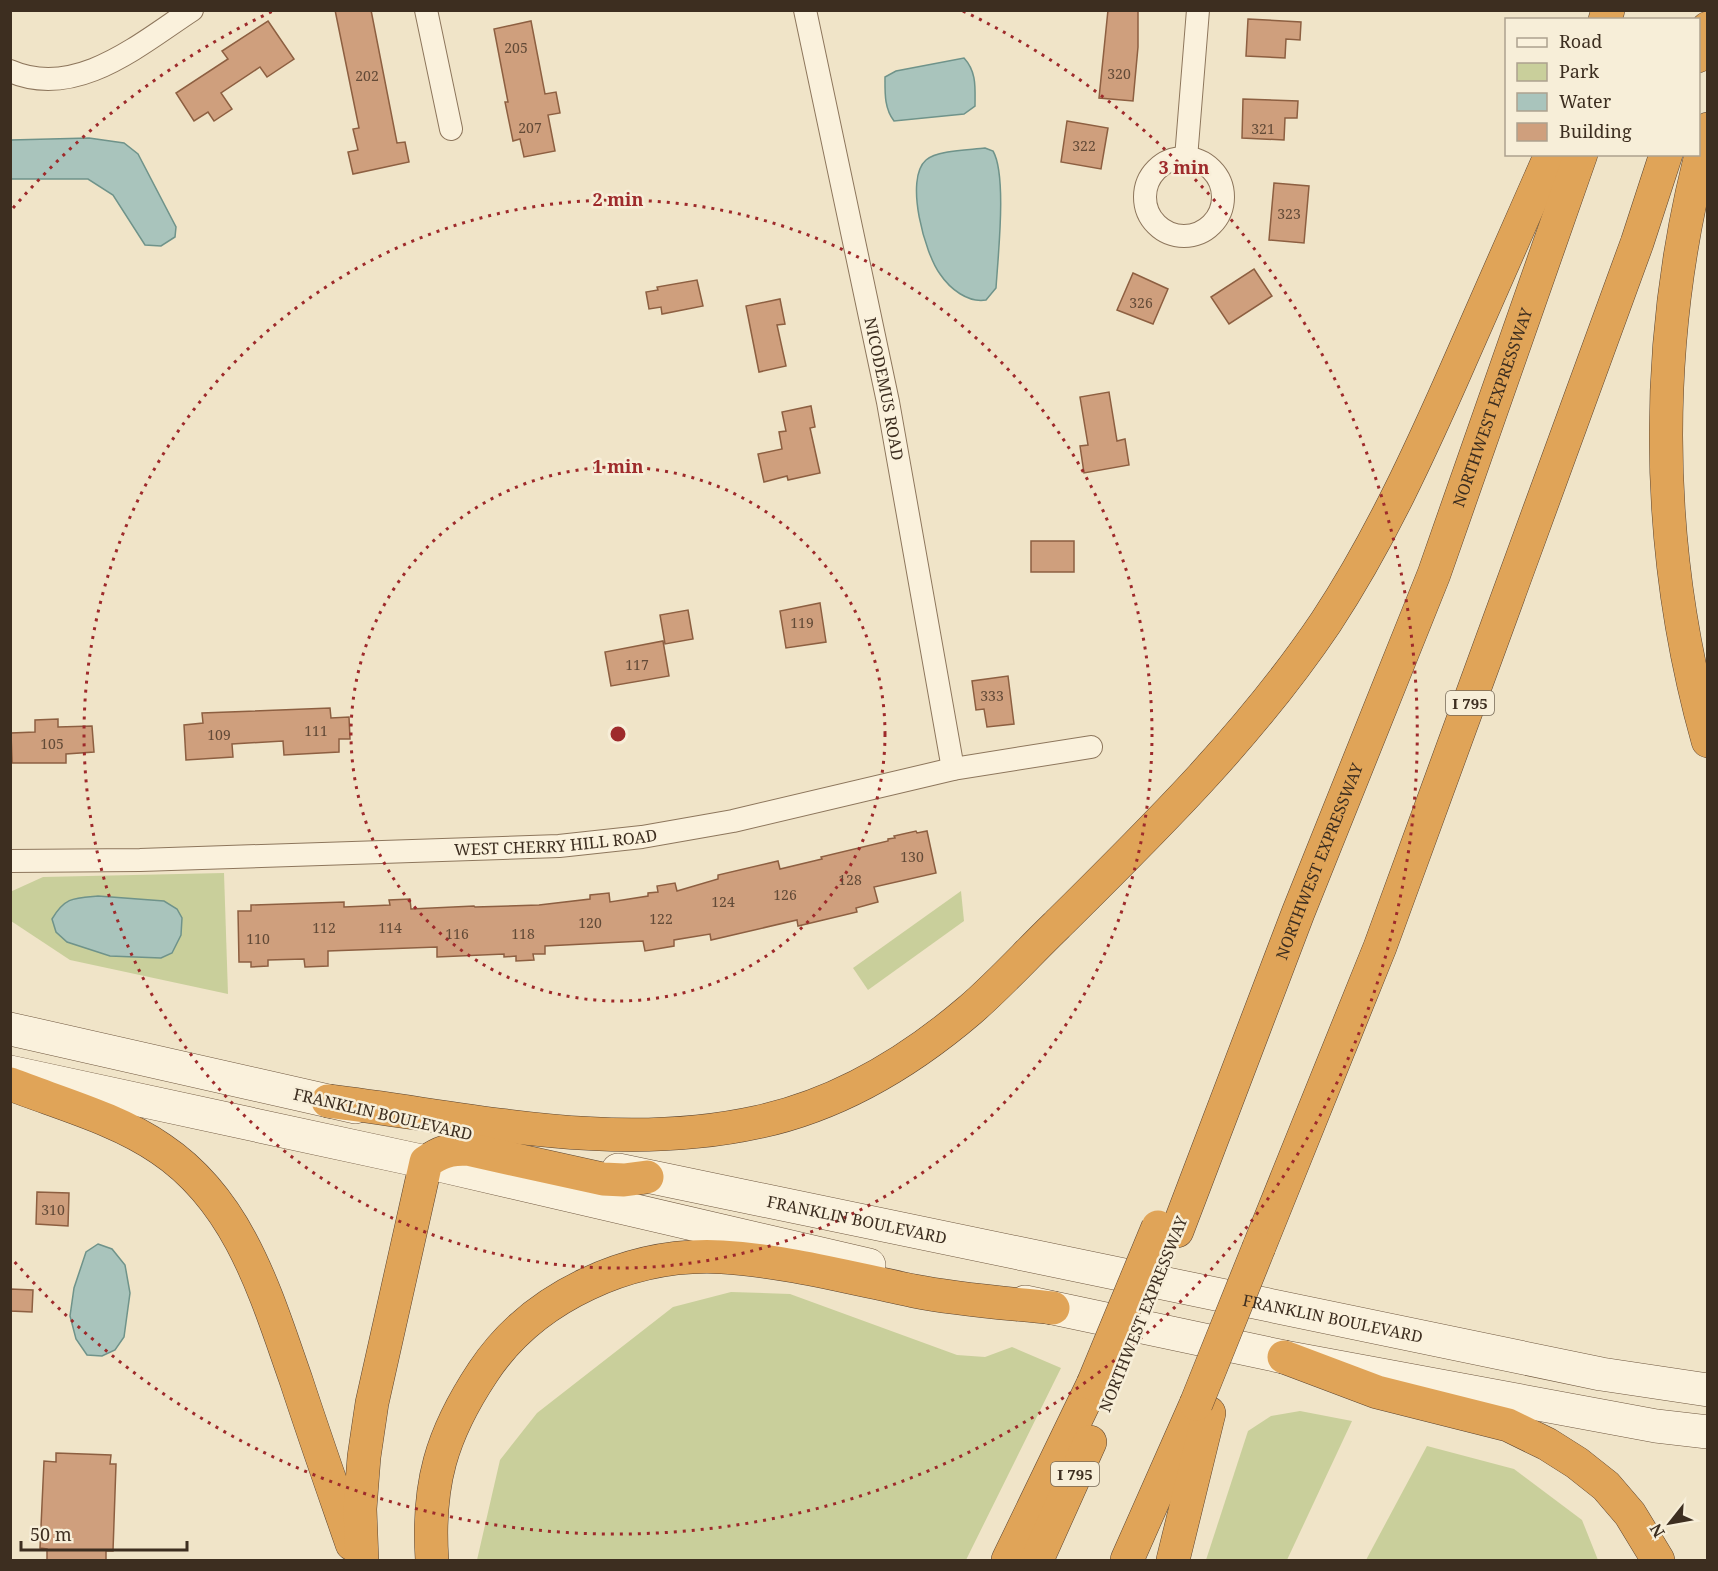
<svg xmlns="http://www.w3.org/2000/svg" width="1718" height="1571" font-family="'Noto Serif',serif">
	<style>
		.green { fill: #c9cf9b }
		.water { fill: #a9c4bc; stroke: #6f938a; stroke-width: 1.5 }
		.building { fill: #cf9f7d; stroke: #8d5f41; stroke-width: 1.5 }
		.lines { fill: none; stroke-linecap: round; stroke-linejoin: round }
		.street-casing { stroke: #8d765c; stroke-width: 24 }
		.secondary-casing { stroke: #6f573f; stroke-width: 34 }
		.highway-casing { stroke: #5b4430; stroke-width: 34 }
		.street { stroke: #faf1dc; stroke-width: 22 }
		.secondary { stroke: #faf1dc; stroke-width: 33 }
		.highway { stroke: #e0a458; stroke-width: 33 }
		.highway-bridge-casing { stroke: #5b4430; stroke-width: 34; stroke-linecap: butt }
		.highway-bridge { stroke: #e0a458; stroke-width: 33 }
		.ring { fill: none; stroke: #9e2a2b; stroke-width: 3; stroke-dasharray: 3 6 }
		.labels { text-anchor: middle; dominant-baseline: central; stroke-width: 5; stroke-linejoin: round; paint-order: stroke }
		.number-label { font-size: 14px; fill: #624a37 }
		.shield { fill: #f7eed8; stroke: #756857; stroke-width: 1.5 }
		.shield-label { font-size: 15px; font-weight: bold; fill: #3d2e20 }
		.street-label { font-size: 16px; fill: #3d2e20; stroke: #f7eed8 }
		.centre { fill: #9e2a2b; stroke: #f7eed8; stroke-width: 3 }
		.ring-label { font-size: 18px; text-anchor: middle; font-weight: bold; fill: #9e2a2b; stroke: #f7eed8; stroke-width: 5; stroke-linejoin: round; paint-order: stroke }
	</style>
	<rect width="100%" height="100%" fill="#f0e4c8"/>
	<g class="green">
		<path d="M224,873l4,121 -158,-34 -59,-39 -1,-29 33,-15z"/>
		<path d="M961,891l3,30 -96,69 -15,-22z"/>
		<path d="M731,1292l59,2 167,61 28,2 27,-10 49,21 -95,192h-489l23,-100 37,-47 136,-106z"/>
		<path d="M1300,1411l52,10 -65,139h-81l42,-129 23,-15z"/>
		<path d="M1427,1446l87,23 68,51 16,40h-232z"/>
	</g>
	<g class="water">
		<path d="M964,58c13,14 11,30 11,48l-11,8 -70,7c-10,-13 -9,-29 -9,-44l11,-6z"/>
		<path d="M89,138l35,5 14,11 38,73 -1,10 -14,9 -16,-1 -32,-50 -25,-16h-77v-39z"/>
		<path d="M985,148l8,3c14,24 5,105 3,137l-10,12c-18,3 -36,-11 -46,-26 -15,-20 -36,-95 -14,-114 11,-10 44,-10 59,-12z"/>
		<path d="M98,896l66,5 13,8 5,9 -1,17 -9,18 -11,5 -51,-2 -43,-14 -11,-10 -4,-13c13,-22 22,-21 46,-23z"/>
		<path d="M98,1244l14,5 13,16 5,28 -6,44 -9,13 -13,6 -15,-1 -11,-16 -6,-23 4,-28 12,-36z"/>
	</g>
	<g class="building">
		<path d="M335,10h36l26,133 8,-1 4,20 -56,12 -5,-22 10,-2 -5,-21 6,-1z"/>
		<path d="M1108,10h30v37l-5,54 -34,-3z"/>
		<path d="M1248,19l53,3 -1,18 -14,-1 -1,19 -39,-2z"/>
		<path d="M268,21l26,38 -27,18 -7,-10 -39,26 11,16 -18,12 -6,-9 -14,9 -18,-28 52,-34 -6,-8z"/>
		<path d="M531,21l14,73 11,-2 4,21 -12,2 7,36 -31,6 -4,-18 -7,2 -8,-39h3l-14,-73z"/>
		<path d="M1243,99l55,2 -1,17h-12l-1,22 -42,-2z"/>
		<path d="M1067,121l41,7 -7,41 -40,-7z"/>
		<path d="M1274,183l35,3 -5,57 -35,-3z"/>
		<path d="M1254,269l18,27 -43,28 -18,-27z"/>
		<path d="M1133,273l35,16 -15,35 -36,-14z"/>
		<path d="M697,280l6,26 -41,8 -1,-7 -12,2 -3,-17 12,-2 -1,-3z"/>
		<path d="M780,299l5,25 -8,1 9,41 -27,6 -13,-66z"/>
		<path d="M1109,392l8,49 8,-2 4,26 -45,8 -4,-27 8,-1 -8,-48z"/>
		<path d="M811,406l4,21 -5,1 10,45 -32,7 -1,-4 -23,6 -6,-28 24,-5 -3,-17 7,-1 -4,-19z"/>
		<rect x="1031" y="541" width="43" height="31"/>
		<path d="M820,603l6,39 -40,6 -6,-37z"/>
		<path d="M688,610l5,29 -28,5 -5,-29z"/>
		<path d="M663,641l6,35 -58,10 -6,-34z"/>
		<path d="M1008,676l6,48 -27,3 -3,-18 -8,1 -4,-29z"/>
		<path d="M330,708l1,10 18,-1 1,22h-11v13l-55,3 -1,-14 -51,3 1,13 -47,3 -2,-35 19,-2 -1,-10z"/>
		<path d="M58,719v8l34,-1 2,26 -28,2v9h-54l-1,-30 24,-1v-12z"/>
		<path d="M916,831l1,2 10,-2 9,42 -62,14 4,15 -22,6 1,4 -59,14 -1,-6 -86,20 -1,-6 -36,6v6l-29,5 -2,-10 -98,5v8h-12l1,6 -18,1v-5l-12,1v-3l-67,3v-10l-109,4v15l-23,1 -1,-8 -36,1v6l-17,1v-5h-12l-1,-51h13v-6l93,-3v5l46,-2 -1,-5 21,-1 1,10 63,-3 1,1 64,-2 51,-6v-4l19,-2 1,9 38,-6v-3l10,-1 -1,-6 18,-3 2,8 41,-12v-4l60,-14 2,8 42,-10 -1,-2 67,-16v-2l7,-1 -1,-2z"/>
		<path d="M37,1192l32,1 -1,33 -32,-2z"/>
		<path d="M10,1289l23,1 -1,22 -22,-1z"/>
		<path d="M56,1453l55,2 -1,9h6l-3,87h-7v9h-59v-11l-7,-1 4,-87 12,1z"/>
	</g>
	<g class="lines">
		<defs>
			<g id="street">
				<path d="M426,10l25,119"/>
				<path id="s1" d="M805,10l83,392 65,367"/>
				<path d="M10,71c66,29 130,-27 182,-61"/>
				<path d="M1186,158l12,-148"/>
				<circle cx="1184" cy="197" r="39"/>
				<path id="s2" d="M10,861l130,-1 419,-14 83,-9 91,-16 220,-52 138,-22"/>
			</g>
			<g id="secondary">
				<path d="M10,1029l345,78"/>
				<path d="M10,1072l416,90 443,103"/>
				<path id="s3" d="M618,1170l983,204 107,16"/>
				<path d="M1025,1302l259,55 372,69 52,6"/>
			</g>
			<g id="highway">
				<path d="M1605,20l3,-10"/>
				<path d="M1698,56l10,-28"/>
				<path d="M1708,129c-56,200 -56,413 0,612"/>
				<path d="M10,1084c49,19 108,35 151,65 79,53 105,146 135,231 18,55 37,109 56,164"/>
				<path d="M328,1101c143,17 285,53 430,21 80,-17 150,-59 212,-112 30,-26 57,-56 86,-84 97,-96 194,-191 270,-304 54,-82 95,-172 134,-261 30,-69 60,-138 91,-207"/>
				<path id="s4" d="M1177,1231l121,-318 136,-339 147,-420"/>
				<path d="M1259,1247l121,-300 257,-704 29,-89"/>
				<path d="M1284,1357l93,35 131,33 39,19 30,19 29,23 24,28 28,46"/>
				<path d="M362,1560l-2,-51 4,-52 8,-54 54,-241c14,-10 24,-13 41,-13l136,30 21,1 23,-3"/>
				<path d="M432,1560c-5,-75 9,-125 51,-188 50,-76 148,-120 239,-115 65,4 128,21 192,34 45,9 93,12 139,17"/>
				<path d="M1008,1560l85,-176"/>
				<path d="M1037,1560l53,-118"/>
				<path d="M1127,1560l69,-156"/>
				<path d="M1173,1560l36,-147"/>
			</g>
		</defs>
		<use href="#street" class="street-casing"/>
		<use href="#secondary" class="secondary-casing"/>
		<use href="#highway" class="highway-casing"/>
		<use href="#street" class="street"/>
		<use href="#secondary" class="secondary"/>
		<use href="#highway" class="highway"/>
		<defs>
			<g id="highway-bridge">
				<path d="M1093,1384l65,-157"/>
				<path d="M1196,1404l63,-157"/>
			</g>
		</defs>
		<use href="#highway-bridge" class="highway-bridge-casing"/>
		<use href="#highway-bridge" class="highway-bridge"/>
	</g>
	<g class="ring">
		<circle cx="618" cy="734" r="267"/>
		<circle cx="618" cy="734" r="534"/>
		<path d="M13 208A801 801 0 0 1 273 11M963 11A801 801 0 1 1 13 1260"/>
	</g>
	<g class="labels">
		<g class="number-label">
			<text x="516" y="47">205</text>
			<text x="1119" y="73">320</text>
			<text x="367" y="75">202</text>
			<text x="530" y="127">207</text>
			<text x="1263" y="128">321</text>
			<text x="1084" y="145">322</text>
			<text x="1289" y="213">323</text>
			<text x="1141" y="302">326</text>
			<text x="802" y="622">119</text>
			<text x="637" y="664">117</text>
			<text x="992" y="695">333</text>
			<text x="316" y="730">111</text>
			<text x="219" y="734">109</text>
			<text x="52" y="743">105</text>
			<text x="912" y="856">130</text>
			<text x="850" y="879">128</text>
			<text x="785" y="894">126</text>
			<text x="723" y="901">124</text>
			<text x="661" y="918">122</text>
			<text x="590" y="922">120</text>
			<text x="324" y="927">112</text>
			<text x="390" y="927">114</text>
			<text x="457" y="933">116</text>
			<text x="523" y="933">118</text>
			<text x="258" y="938">110</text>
			<text x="53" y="1209">310</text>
		</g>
		<g class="shield">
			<rect x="1446" y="691" width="48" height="24" rx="4.5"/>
			<rect x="1051" y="1462" width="48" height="24" rx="4.5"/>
		</g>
		<g class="shield-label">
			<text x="1470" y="703">I 795</text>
			<text x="1075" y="1474">I 795</text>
		</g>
		<g class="street-label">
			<text stroke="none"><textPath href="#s1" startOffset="387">NICODEMUS ROAD</textPath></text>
			<text stroke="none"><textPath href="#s4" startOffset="882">NORTHWEST EXPRESSWAY</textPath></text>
			<text stroke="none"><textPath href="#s2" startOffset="546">WEST CHERRY HILL ROAD</textPath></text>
			<text stroke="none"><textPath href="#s4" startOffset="396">NORTHWEST EXPRESSWAY</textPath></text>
			<text transform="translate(383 1114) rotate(13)">FRANKLIN BOULEVARD</text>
			<text stroke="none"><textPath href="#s3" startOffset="244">FRANKLIN BOULEVARD</textPath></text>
			<text transform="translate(1143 1314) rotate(-68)">NORTHWEST EXPRESSWAY</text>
			<text stroke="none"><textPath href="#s3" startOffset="730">FRANKLIN BOULEVARD</textPath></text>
		</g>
	</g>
	<circle cx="618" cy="734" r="9" class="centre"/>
	<g class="ring-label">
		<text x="1184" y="174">3 min</text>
		<text x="618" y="206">2 min</text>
		<text x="618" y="473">1 min</text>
	</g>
	<rect width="1718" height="1571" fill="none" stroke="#3d2e20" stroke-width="24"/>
	<rect x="1505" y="18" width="195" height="138" fill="#f7eed8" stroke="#ada18e" stroke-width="1.5"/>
	<rect x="1517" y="38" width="30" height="9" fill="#faf1dc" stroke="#ada18e" stroke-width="1.5"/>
	<text x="1559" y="48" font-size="18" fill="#3d2e20">Road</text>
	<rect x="1517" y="63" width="30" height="18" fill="#c9cf9b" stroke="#ada18e" stroke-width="1.5"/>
	<text x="1559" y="78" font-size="18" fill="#3d2e20">Park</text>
	<rect x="1517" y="93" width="30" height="18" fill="#a9c4bc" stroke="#ada18e" stroke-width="1.5"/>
	<text x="1559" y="108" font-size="18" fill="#3d2e20">Water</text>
	<rect x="1517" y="123" width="30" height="18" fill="#cf9f7d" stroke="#ada18e" stroke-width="1.5"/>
	<text x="1559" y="138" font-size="18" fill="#3d2e20">Building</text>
	<g transform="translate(1670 1523) rotate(239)" stroke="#f7eed8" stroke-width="4.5" paint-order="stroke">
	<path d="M0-4.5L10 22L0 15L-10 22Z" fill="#3d2e20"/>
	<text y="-9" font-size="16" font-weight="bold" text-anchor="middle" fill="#3d2e20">N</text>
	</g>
	<path d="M21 1541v9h166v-9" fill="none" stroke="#3d2e20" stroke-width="3"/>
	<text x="30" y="1541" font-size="18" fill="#3d2e20" stroke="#f7eed8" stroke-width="4.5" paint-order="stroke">50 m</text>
</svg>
